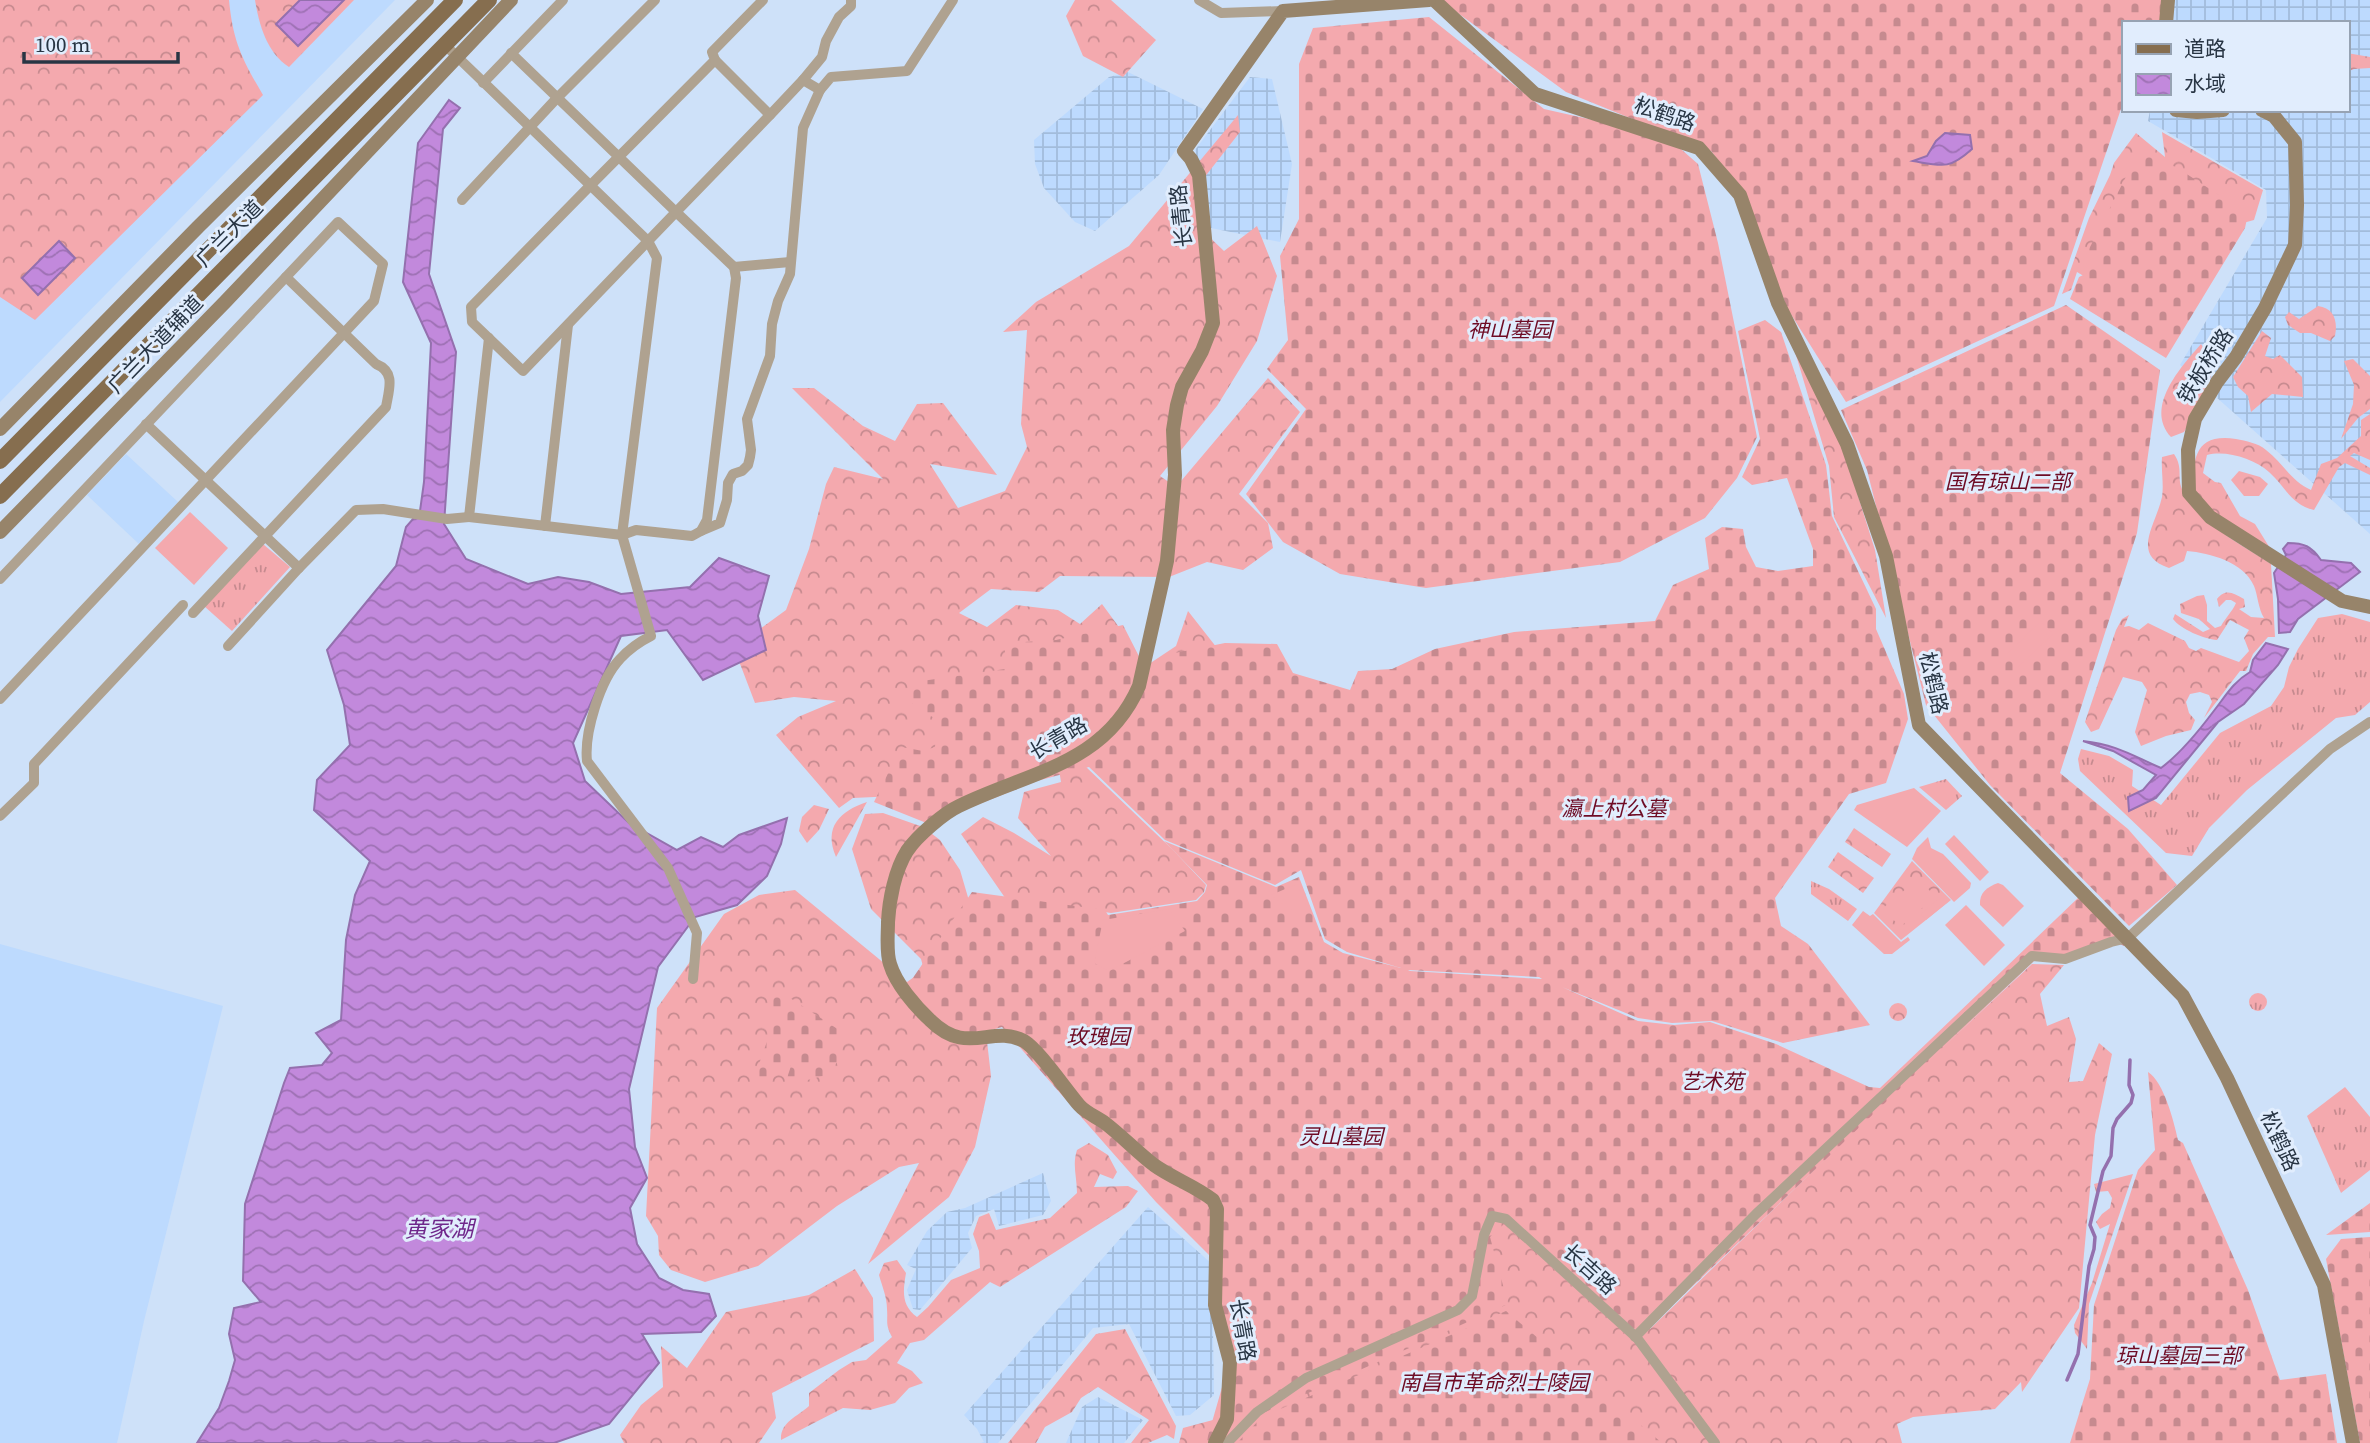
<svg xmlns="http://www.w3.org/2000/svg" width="2370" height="1443" font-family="'Source Serif 4','Noto Sans SC',serif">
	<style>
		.built { fill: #bddafe }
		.industrial { fill: url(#industrial-grid) }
		.grass { fill: url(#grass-tufts) }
		.forest { fill: url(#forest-crowns) }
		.cemetery { fill: url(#cemetery-stones); fill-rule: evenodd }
		.garden { fill: #f4a9ae }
		.water { fill: url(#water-waves); stroke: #9470ae; stroke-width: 2 }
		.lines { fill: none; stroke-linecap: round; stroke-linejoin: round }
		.stream { stroke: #9470ae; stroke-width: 3.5 }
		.street { stroke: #afa290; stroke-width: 10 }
		.secondary { stroke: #97846a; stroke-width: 14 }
		.primary { stroke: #866e4f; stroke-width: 16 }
		.labels { text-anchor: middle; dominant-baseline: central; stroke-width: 6; stroke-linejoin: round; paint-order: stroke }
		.street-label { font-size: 21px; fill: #283544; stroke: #e1edfd }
		.park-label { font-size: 21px; font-style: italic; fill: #6e0b24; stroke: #e1edfd }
		.water-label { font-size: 23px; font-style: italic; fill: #6f288b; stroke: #e1edfd }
	</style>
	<defs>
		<pattern id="industrial-grid" width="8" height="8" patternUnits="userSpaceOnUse" patternTransform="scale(1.75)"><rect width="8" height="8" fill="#bddafe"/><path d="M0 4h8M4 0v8" fill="none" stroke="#a2bcdb"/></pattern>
		<pattern id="grass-tufts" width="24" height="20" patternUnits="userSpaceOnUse" patternTransform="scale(1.75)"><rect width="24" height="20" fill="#f4a9ae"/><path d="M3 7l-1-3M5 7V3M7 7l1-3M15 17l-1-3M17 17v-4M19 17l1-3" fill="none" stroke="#c68a8f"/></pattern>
		<pattern id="forest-crowns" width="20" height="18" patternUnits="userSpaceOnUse" patternTransform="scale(1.75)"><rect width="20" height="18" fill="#f4a9ae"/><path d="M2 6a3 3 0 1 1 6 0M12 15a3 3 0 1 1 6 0" fill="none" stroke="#c68a8f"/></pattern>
		<pattern id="cemetery-stones" width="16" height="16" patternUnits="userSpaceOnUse" patternTransform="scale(1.75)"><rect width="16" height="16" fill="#f4a9ae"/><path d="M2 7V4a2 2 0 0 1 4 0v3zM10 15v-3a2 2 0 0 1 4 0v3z" fill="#c68a8f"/></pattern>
		<pattern id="water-waves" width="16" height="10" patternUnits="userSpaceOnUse" patternTransform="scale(1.75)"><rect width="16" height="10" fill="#c289dc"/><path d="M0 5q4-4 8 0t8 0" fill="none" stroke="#9e71b4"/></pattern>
	</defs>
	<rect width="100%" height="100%" fill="#cee1f9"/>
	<g class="built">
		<path d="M0,0h395l-395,402z"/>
		<path d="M126,454l52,48 -39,42 -52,-49z"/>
		<path d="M0,944l223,62 -79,315 -27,122h-117z"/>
	</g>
	<g class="industrial">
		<path d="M2171,0h199v534l-190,-169 87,-147 -1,-28 -118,-69 2,-11h197v-87h-180z"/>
		<path d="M1128,72l75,37 -44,66 -64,56 -20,-9 -31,-34 -9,-24 -1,-24 75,-63z"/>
		<path d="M1250,77l22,2 20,85 -12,78 -69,-14 -16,-78z"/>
		<path d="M1043,1173l8,28 -8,14 -44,11 -5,-17 -18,7 -8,17 4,15 -52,62 -7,-1 -6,-19 9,-21 -9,-4 20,-34 20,-19 18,-4z"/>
		<path d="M1148,1207l64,57 2,131 -24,20 -14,1 -47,-92 -36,4 -95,115h-17l3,-1 -7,-13 -13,-14z"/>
		<path d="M1098,1397l45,23 -19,23h-58l16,-36z"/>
	</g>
	<g class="grass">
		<path d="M263,544l27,23 -58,64 -28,-25z"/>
		<path d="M2342,614l28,8v80l-15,13 -19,3 -89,72 -38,38 -17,28 -26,-3 -86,-82 -2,-12 3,-10 28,7 24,14 -1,16 29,19 59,-72 51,-27 13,-19 5,-20 9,-18 20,-31z"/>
		<path d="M1946,779l16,17 -16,14 -27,-23z"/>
		<path d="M1811,881l18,8 28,20 -9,12 -37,-27z"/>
		<circle cx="2258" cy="1002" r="9"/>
		<path d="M2345,1087l25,30v53l-29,23 -34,-77z"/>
	</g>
	<g class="forest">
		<path d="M0,0h229c4,42 13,59 34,95l-228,225 -35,-23z"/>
		<path d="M255,0h99l-65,67c-22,-14 -30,-42 -34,-67z"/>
		<path d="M1075,0h36l45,40 -33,37 -40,-21 -17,-40z"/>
		<path d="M2347,53l23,4v11l-16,1 -7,3z"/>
		<path d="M1238,115l2,17 -40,51 1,46 23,22 33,-25 20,50 -20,65 -40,65 -57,70 16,11 92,-109 32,34 -61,82 29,29 5,25 -30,22 -36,-8 -38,15 -109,-1 -21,16 -48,-3 -32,24 28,14 29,-22 42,5 22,14 22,-20 22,30 16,36 36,-24 12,-35 29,37 -132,118 88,84 33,35 -2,7 -8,8 -85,13 -51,-8h-50l-49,-71 22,-17 31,16 37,23 -33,-38 6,-26 37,-10 -7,-44 -158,58 -43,2 -14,10 -63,-73 22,-18 38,-16 -42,-4 -39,6 -21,-55 52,-38 23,-61 17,-65 8,-17 49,12 -91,-91h22l49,38 32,15 22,-37 26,-1 54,72 -67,-11 28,44 47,-17 22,-44 -6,-23 6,-94 -24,2 33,-30 93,-56z"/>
		<path d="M2162,132l101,58 -9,30 -22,6 -60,103 -95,-57 -6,18 -9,4 27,-76 21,-43 4,-12 22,-30 29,24z"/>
		<path d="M2318,306c16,2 20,15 17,30l-5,5 -19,-8h-11l-12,-8 -3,-8 4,-5 10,7z"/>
		<path d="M2262,331l9,7 -6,18 8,3 7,-4 22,22 1,20 -31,-3 -21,18 -3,-16 -10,-9 -5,-10z"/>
		<path d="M2201,344l15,22 -28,59 -4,7 -13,5c-27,-30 10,-70 30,-93z"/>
		<path d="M1793,345l49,100 33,105 11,68 -52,-101 -5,-51z"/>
		<path d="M2353,359l17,17v33l-12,9 -17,21 12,-35 1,-19 -10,-24z"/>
		<path d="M2370,414v46l-16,-7 -4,3 20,12v7l-25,-12 -6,4 -25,43c-23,-5 -29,-24 -45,-38 -15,-13 -42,-22 -62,-17l-4,18 12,9 6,1 19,33 15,8 18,29 -61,-42 -19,-21c0,-32 2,-57 43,-51 10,2 22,4 30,11 17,13 25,31 45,40l10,-26 16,-6 24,-22v-16z"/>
		<path d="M2174,454c10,15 2,24 9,37 18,34 57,52 88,73l4,73h-7l-15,17 -7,17h-6l-36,47 8,-16 -3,-7 -9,-3 -10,2 -4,8 3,11 6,7 -4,10 -25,6 -25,10 -6,-14 12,-42 -5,-8 -19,-5 -24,52 -8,3 -6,-10 31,-92 6,-11 7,-4 -5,12 5,-1 10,4 9,-7 37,18 4,7 7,3 5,-3 38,14 10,-11 -5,-13 5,-8 -19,-10 -13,20c-13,-1 -37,-11 -44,-21l2,-5 28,18 7,-3 -11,-10 -18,-6 -1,-9 17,-8 7,-1 3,10v16l8,7 6,-2c5,-9 11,-14 15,-23l-5,-3h-5l-7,7 -2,-8c9,-11 16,-6 27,0l1,8 -6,2 12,8 13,1c-6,-10 -6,-22 -10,-32 -10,-24 -44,-33 -67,-35l-3,10 -15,7c-39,-13 -13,-43 -7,-71 2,-12 -1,-27 0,-40z"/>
		<path d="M2239,471l21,6 8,7 -9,12h-15l-13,-16z"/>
		<path d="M867,802l-31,55c-13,-30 4,-46 31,-55z"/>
		<path d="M814,805l15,4 -10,21 -12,13 -8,-12 3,-14z"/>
		<path d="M883,813l40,14 17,13 20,30 12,41 19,165 -16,71 -26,50 -81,67 51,-101 -20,4 -62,39 -79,60 -53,16 -34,-12 -12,-15 -1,-19 -12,-20 11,-208 67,-94 35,-19 36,-5 112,92 17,-12 -3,-11 -50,-50 -19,-60 13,-35z"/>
		<path d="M1854,828l37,26 -9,13 -37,-25z"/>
		<path d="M1838,852l36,26 -11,15 -35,-26z"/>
		<path d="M1912,861l39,39 -50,40 -27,-27z"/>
		<path d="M2032,964l32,1 -24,29 7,32 22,-9 7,22 -7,43 14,-1 16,-38 13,11 -17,81 -16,173 -57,84 -1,-10 -26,27 -82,8 -16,7 5,19h-723l4,-15 56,-15 236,-215 153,127 22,4 229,-222z"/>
		<circle cx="1898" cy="1012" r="9"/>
		<path d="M1089,1143l19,12 9,17 -4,7 -13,-5 -6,13 34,-1 10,5 -12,16 -126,80 -10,-5 -66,58 -14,3 -13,20 15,8 11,12 -14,5 -14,15 -25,7 -27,-2 -62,32c-1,-18 16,-23 28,-34v-13l30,-23 13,-8 14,-2 26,-23c-7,-13 -4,-15 -5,-28 0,-12 -5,-23 -8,-34l5,-12 13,-3 9,13c-3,18 -5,32 11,44l11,-10 23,-27 29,-12 -1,-17 -6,-17 6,-17 10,-4 7,17 54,-12 27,-25c0,-16 -5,-28 0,-43z"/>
		<path d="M2133,1174l-44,130 -2,45 -12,-16 -1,-8 18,-42 18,-59 -10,5 -4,-7 6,-8 8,-6 2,-10 -4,-7 -12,1 -2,-8z"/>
		<path d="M855,1269l18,29 1,43 -102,52 4,25 -17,25h-135l-4,-8 21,-30 22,-18 -2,-41 26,22 39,-56 83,-17z"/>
		<path d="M1125,1329l51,97 -2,13 -7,-4 -19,8h-17l18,-23 -51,-33 -17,11 -9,14 -27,15 -9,16h-28l88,-109z"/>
	</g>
	<g class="cemetery">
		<path d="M1440,0h722l-2,23h-37v80l-69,203 -208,96 -59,-94 -44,-114 -32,-43 -145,-59z"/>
		<path d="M1429,17l115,92 89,20 41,14 24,21 20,79 39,194 -20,41 -32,40 -85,44 -194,26 -86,-14 -57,-32 -37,-48 60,-85 -39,-40 21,-29 -8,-84 19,-37v-155l14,-36z"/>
		<path d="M2156,154l92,60 -3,14 -79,130 -96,-59 9,-22 6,-3 3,-23 45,-88 5,-5z"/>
		<path d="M2066,305l94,65 -23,163 -77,240 68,56 49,56 -48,41 -139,-141 -64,-80 -59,-235 -26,-60z"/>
		<path d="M1765,320l16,12 45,133 6,51 44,93v20l28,65 4,25 -22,64 -37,11 -74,104 6,28 27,18 62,81 -87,18 -71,-22 -40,2 -34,-5 -76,-31 76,34 36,4 36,-3 66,22 93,43 11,1 199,-191 46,45 -1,4 -8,-4 -49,19 -32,-1 -401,382 -130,-118 -14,13 18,67 -247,110 -28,29h-27l23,-80 -17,-105 -56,-56 -154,-175 -35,10 -59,-52 64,-93 133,18 3,5 89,-14 8,-9 2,-7 -43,-44 112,46 23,-10 25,65 19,11 58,15 -54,-16 -22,-13 -24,-69 -26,15 -110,-45 -76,-73 -52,14 -108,43 -55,-22 27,-55 22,4 12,-4 2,-27 -36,-24 14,-14 90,-13v-19l-13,-6 64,-4 67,-15 25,49 27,-21 50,-10 52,1 16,29 57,17 8,-19 34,-2 43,-20 79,-17 141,-11 18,-36 36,-16 -4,-31 17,-11 21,2 3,18 10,20 22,4 35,-5v-17l-26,-71 -35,7 -10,-8 18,-38 -22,-108zM1408,970l131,7 3,2 -132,-8z"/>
		<path d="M772,995l15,1 52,34 2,23 -10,21 -43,11 -1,-7 4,-12 -10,-2 -21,22c-7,-23 8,-37 10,-58 2,-13 -3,-21 2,-33z"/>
		<path d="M2148,1072c16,10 26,50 30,68l5,3 65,147 32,90 46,-6 11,69h-267l20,-64 4,-74 44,-135 17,-20z"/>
		<path d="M2370,1203v29l-44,3z"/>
		<path d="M2370,1237v206h-10l-34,-184 15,-20z"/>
		<path d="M1506,1311l156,132h-425l25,-26z"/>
	</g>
	<g class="garden">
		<path d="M190,512l38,36 -34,37 -39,-37z"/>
		<path d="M2041,621l12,13 -35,33 -12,-12z"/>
		<path d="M1914,788l27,23 -34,36 -53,-37 3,-5z"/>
		<path d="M1954,835l35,37 -9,9 -35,-37z"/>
		<path d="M1928,837l3,11 12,6 28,29 -1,5 -16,14 -42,-43 5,-11z"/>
		<path d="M1919,878l16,19 -35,30 -17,-19z"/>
		<path d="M1998,883l5,2 21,21 -21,21 -23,-22c-1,-12 7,-18 18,-22z"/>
		<path d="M1297,884l9,21 -8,10 -27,-20z"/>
		<path d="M1938,899l6,6 -18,15 -5,-6z"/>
		<path d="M1966,905l39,40 -21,21 -39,-41z"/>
		<path d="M1169,909l16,22 -76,40 -15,-8 9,-43z"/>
		<path d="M1863,911l7,5 3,-2 28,28 7,-5 2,3 -18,14h-8l-32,-29z"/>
	</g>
	<g class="water">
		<path d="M300,0h44l-46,46 -22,-22z"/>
		<path d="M449,100l11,8 -17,21 -14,145 27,78 -12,172 22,35 62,25 30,-7 31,5 32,12 69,-7 29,-29 50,18 -11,40 8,34 -63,30 -36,-50 -46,6 -48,107 12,38 44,42 48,27 24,-13 22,10 16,-12 48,-17 -6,26 -14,32 -30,29 -42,12 -37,50 -29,122 6,58 12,31 -17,30 7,36 22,34 24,12 26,4 7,22 -15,16 -59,2 17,29 -50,61 -55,19h-357l22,-35 10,-27 6,-21 -6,-26 5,-26 27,-6 -18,-21 2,-77 39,-121 6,-15 32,-3 10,-12 -16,-20 25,-13 5,-80 9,-45 15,-34 -56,-51 3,-30 33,-35 -6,-40 -17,-55 69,-84 10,-39 14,-16 4,-29 7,-139 -28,-61 15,-139z"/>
		<path d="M1945,133l25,2 2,14c-23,21 -30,17 -59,12l14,-5 9,-15z"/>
		<path d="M59,241l16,17 -37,37 -16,-17z"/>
		<path d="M2288,543c16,0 23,3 33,17l30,3 9,9 -62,47 -8,13 -11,1 -1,-34 -4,-26 12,-18 -3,-6z"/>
		<path d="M2266,643l22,6 -10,16 -34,39 -26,18 -62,76 -27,13 -1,-14 15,-7 13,-15 -43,-24 -30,-10c34,4 48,14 78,27 20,-15 37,-36 52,-56 12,-15 20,-30 37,-40l3,-12z"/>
	</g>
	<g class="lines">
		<path class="stream" d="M2067,1380l11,-26 11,-88 5,-17 1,-12 -5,-12 13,-54 8,-15 2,-28 4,-9 14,-16 2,-8 -4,-10 1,-25"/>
		<g class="street">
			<path d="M1199,0l22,13 62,-2"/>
			<path d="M445,45l203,196 9,17 -35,277 -153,-18 20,-179"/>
			<path d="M511,53l165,159 -153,159 -51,-49 -1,-15c81,-83 162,-165 244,-247l-3,-8 51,-52"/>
			<path d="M715,60l55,55 33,-35 17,10 11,-13 76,-6 46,-71"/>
			<path d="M803,80l19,-23 4,-16 13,-24 12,-11v-6"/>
			<path d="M483,83l80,-83"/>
			<path d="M462,200l95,-102 98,-98"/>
			<path d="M734,267l56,-5"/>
			<path d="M146,424l153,144"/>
			<path d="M545,526l23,-201"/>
			<path d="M701,531l19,-8 7,-23 1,-17 5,-9 9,-3 6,-6 2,-8 1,-7 -4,-31 23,-63 2,-32 6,-23 12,-27 13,-146 17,-38"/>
			<path d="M0,579l338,-357 45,42 -9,37 -374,398"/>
			<path d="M193,613l193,-206c3,-18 10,-35 -10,-43l-90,-87"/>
			<path d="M228,646l71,-78 57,-58 27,-1 64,10 22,-2"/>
			<path d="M0,816l34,-33v-19l149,-159"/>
			<path d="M693,979l4,-46 -29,-65 -81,-107c-3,-28 13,-81 33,-102 9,-10 19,-17 31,-23l-29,-101 14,-5 56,6 9,-5 6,-11 29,-242 -2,-11 -58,-55 94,-97"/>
			<path d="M1635,1337l121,-123 276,-258 33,3 46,-17 17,-4 202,-189 40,-27"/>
			<path d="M1227,1443l30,-31 49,-34 152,-68 14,-14 12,-61 8,-19 14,3 131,119 78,105"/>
		</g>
		<g class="secondary">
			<path d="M1434,0l101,94 164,54 41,47 38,108 69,141 39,112 33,169 264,271 44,82 97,207 29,158"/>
			<path d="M2166,23l2,-23"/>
			<path d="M2176,110l21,2 26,-2"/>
			<path d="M2262,110l12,6 21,26 2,63 -2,40 -30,63 -29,49 -19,25 -22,37 -7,31 1,43 21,24 132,84 28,6"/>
			<path d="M0,429l198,-202 229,-227"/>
			<path d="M0,532l226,-231 285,-301"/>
			<path d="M1215,1443l12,-24 3,-57 -15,-57 2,-96 -4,-9c-18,-14 -41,-22 -59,-35 -17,-13 -32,-29 -49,-42 -8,-6 -19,-10 -26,-18 -13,-15 -40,-55 -55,-64 -33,-17 -57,16 -94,-21 -15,-14 -34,-36 -40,-56 -4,-12 -2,-29 -2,-42 1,-22 7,-52 19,-71 10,-15 37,-38 52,-45 69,-34 146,-41 180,-120l28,-125 8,-86 -2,-45 4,-25 5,-18 20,-36 11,-28 -14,-148 -8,-16 -7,-8 99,-140 146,-11"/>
		</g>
		<g class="primary">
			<path d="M0,461l455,-461"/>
			<path d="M0,496l489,-496"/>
		</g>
	</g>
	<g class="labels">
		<g class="street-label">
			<text transform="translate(1665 114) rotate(19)">松鹤路</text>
			<text transform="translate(1181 216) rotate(-96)">长青路</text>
			<text transform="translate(229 233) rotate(-45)">广兰大道</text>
			<text transform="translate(155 344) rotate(-46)">广兰大道辅道</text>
			<text transform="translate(2205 366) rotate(-58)">铁板桥路</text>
			<text transform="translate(1934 683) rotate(77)">松鹤路</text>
			<text transform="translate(1058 738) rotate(-30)">长青路</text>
			<text transform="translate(2280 1141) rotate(65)">松鹤路</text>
			<text transform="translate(1590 1269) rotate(42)">长吉路</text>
			<text transform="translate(1243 1330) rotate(80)">长青路</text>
		</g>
		<g class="park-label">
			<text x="1510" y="329">神山墓园</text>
			<text x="2008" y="481">国有琼山二部</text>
			<text x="1614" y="808">瀛上村公墓</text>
			<text x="1098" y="1036">玫瑰园</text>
			<text x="1712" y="1081">艺术苑</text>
			<text x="1341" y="1136">灵山墓园</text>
			<text x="2179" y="1355">琼山墓园三部</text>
			<text x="1494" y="1382">南昌市革命烈士陵园</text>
		</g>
		<g class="water-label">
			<text x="439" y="1229">黄家湖</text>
		</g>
	</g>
	<rect x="2122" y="21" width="228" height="91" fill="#e1edfd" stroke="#97a3b3" stroke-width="2"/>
	<rect x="2136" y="44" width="35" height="10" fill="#866e4f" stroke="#97a3b3" stroke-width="2"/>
	<text x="2184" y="56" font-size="21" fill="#283544">道路</text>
	<rect x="2136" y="74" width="35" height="21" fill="url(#water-waves)" stroke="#97a3b3" stroke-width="2"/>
	<text x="2184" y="91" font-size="21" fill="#283544">水域</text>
	<path d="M24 52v10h154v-10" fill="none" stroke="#283544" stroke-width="3.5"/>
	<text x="35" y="52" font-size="21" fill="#283544" stroke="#e1edfd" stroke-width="5" paint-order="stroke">100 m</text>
</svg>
